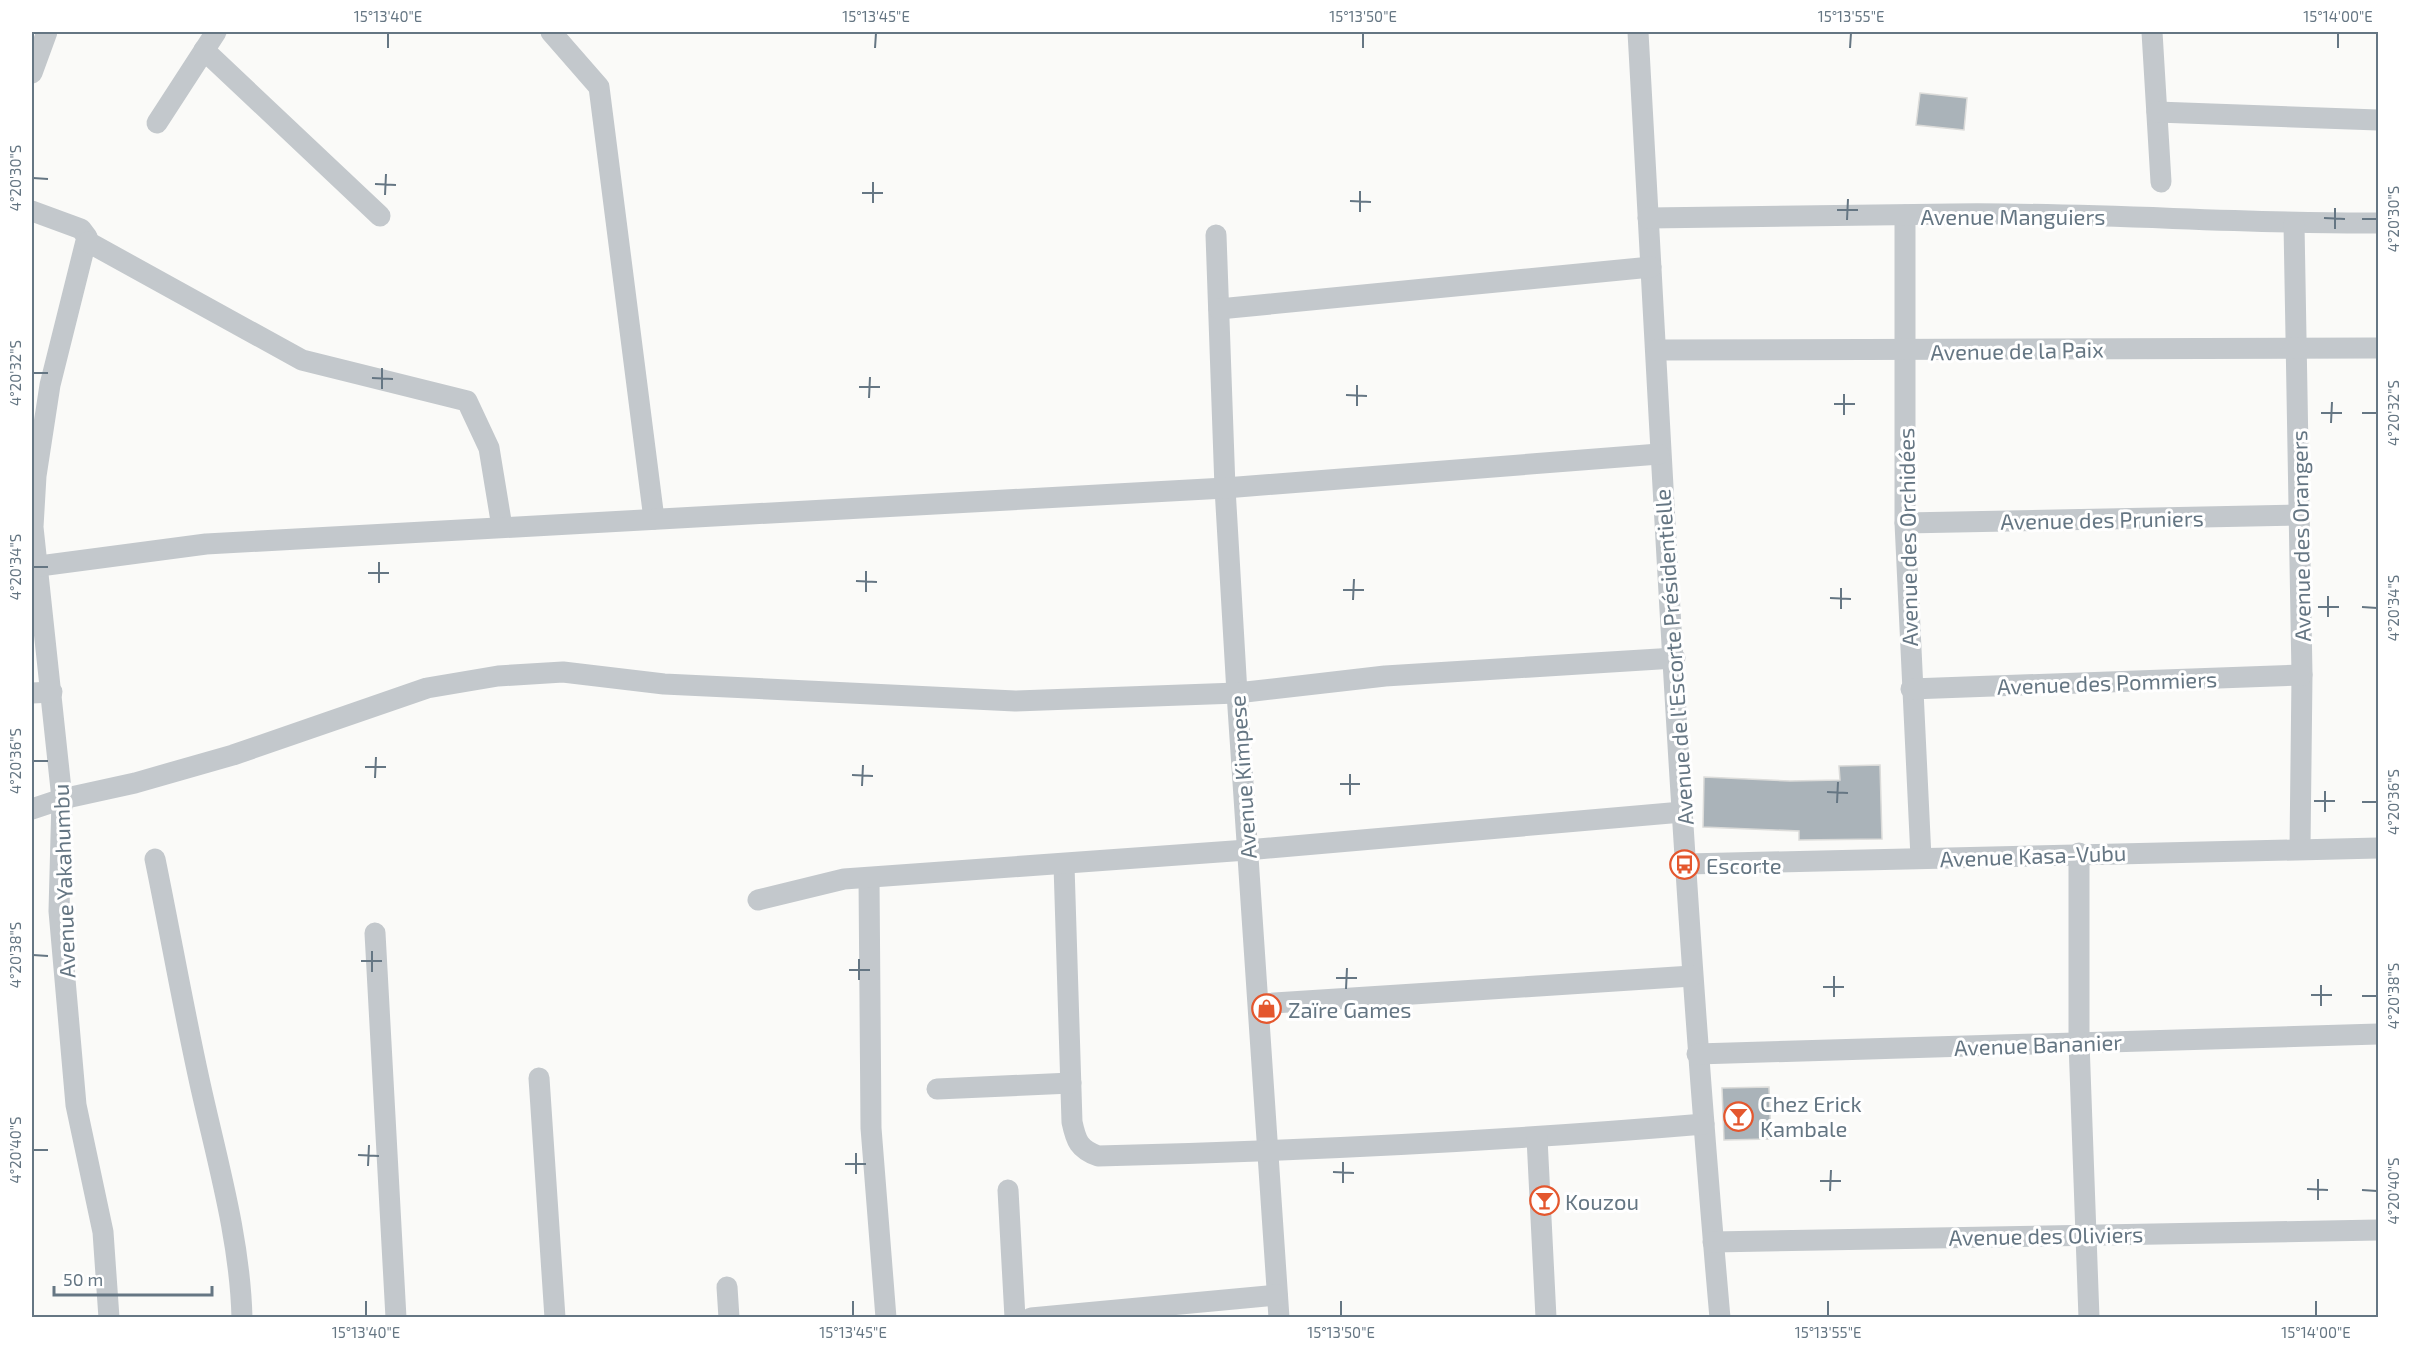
<svg xmlns="http://www.w3.org/2000/svg" width="2410" height="1349" font-family="'Exo 2',sans-serif">
	<style>
		.building { fill: #aab3b9; stroke: #dcdcda; stroke-width: 1.5 }
		.lines { fill: none; stroke-linecap: round; stroke-linejoin: round }
		.minor { stroke: #c3c8cc; stroke-width: 21 }
		.ticks { fill: none; stroke: #657683; stroke-width: 2 }
		.labels { text-anchor: middle; dominant-baseline: central; stroke-width: 6; stroke-linejoin: round; paint-order: stroke }
		.street-label { font-size: 22px; fill: #657683; stroke: #fff }
		.poi-label { font-size: 22px; fill: #657683; stroke: #fff; text-anchor: start }
		.neatline { fill: none; stroke: #657683; stroke-width: 2 }
		.ticks-label { font-size: 15px; text-anchor: middle; fill: #657683 }
	</style>
	<rect width="100%" height="100%" fill="#fafaf8"/>
	<g class="building">
		<path d="M1920,93l47,5 -3,32 -48,-5z"/>
		<path d="M1880,765l2,74 -83,1v-9l-96,-4 1,-50 86,4 50,-1 -1,-14z"/>
		<path d="M1769,1087l2,52 -47,1 -2,-52z"/>
	</g>
	<g class="lines">
		<g class="minor">
			<path d="M551,32l48,55 55,432"/>
			<path d="M1638,32c24,428 44,858 82,1286"/>
			<path d="M2152,32l9,150"/>
			<path d="M204,50l176,166"/>
			<path d="M32,73l15,-41"/>
			<path d="M2157,112l221,8"/>
			<path d="M157,123l59,-91"/>
			<path d="M32,211l49,18 6,8 -37,148 -14,91 -3,51 29,272 -3,112 17,194 27,127 6,86"/>
			<path d="M1905,215v308l16,335"/>
			<path d="M1648,218c102,-1 203,-3 304,-4 142,-2 284,10 426,9"/>
			<path d="M2294,224l8,451 -2,173"/>
			<path d="M1216,235l9,253 12,205 42,625"/>
			<path d="M88,242l214,118 165,41 22,47 13,79"/>
			<path d="M1219,309l432,-42"/>
			<path d="M1656,350l722,-2"/>
			<path d="M1905,523l394,-8"/>
			<path d="M32,567l174,-23 1019,-56 434,-34"/>
			<path d="M1911,689l391,-14"/>
			<path d="M32,693l20,-1"/>
			<path d="M32,809l30,-10 73,-16 98,-28 194,-67 71,-12 65,-4 101,12 351,17 222,-8 148,-17 290,-18"/>
			<path d="M2079,853v189l10,276"/>
			<path d="M155,859c15,73 28,147 44,220 17,78 41,158 43,239"/>
			<path d="M1687,864l691,-16"/>
			<path d="M1064,865l8,257c4,19 7,27 26,34 202,-5 404,-15 606,-32"/>
			<path d="M869,878l2,250 15,190"/>
			<path d="M758,900l86,-21 403,-29 435,-38"/>
			<path d="M375,933l21,385"/>
			<path d="M1259,1004l433,-28"/>
			<path d="M1697,1054l681,-20"/>
			<path d="M539,1078l16,240"/>
			<path d="M937,1089l134,-6"/>
			<path d="M1537,1138l9,180"/>
			<path d="M1008,1190l7,128"/>
			<path d="M1713,1242l665,-12"/>
			<path d="M727,1287l2,31"/>
			<path d="M1031,1318l246,-23"/>
		</g>
	</g>
	<path class="ticks" d="M388,48v-15M875,48l1,-15M1363,48v-15M1850,48l1,-15M2338,48v-15M33,178l15,1M375,184l21,1M862,193h21M385,195l1,-21M1350,201l21,1M873,203v-21M1837,210h21M1360,212v-21M2324,218l21,1M2362,219h15M1847,220l1,-21M2335,229v-21M33,373h15M372,378l21,1M859,387h21M382,389v-21M1346,395l21,1M869,398l1,-21M1834,404h21M1357,406v-21M2321,413h21M2362,413h15M1844,415v-21M2331,423l1,-21M33,567h15M368,573h21M856,581l21,1M379,583v-21M1343,590h21M866,592v-21M1830,598l21,1M1353,600l1,-21M2318,607h21M2362,607l15,1M1841,609v-21M2328,617v-21M33,761h15M365,767h21M852,775l21,1M375,778l1,-21M1340,784h20M862,786l1,-21M1827,792l21,1M1350,795v-21M2314,801h21M2362,802h15M1837,803l1,-21M2325,812v-21M33,955l15,1M361,961h21M849,970h21M372,972v-21M1336,978h21M859,980v-21M1823,987h21M1346,989l1,-21M2311,995h21M2362,996h15M1834,997v-21M2321,1006v-21M33,1150h15M358,1155l21,1M845,1164h21M368,1166l1,-21M1333,1172l21,1M856,1174v-21M1820,1181h21M1343,1183v-21M2307,1189l21,1M2362,1190l15,1M1830,1191l1,-21M2318,1200v-21M366,1316v-15M853,1316v-15M1341,1316v-15M1828,1316v-15M2316,1316v-15"/>
	<defs>
		<symbol id="bus-ring" viewBox="-11 -11 22 22"><circle r="9.5" fill="#fff" stroke="#e4572e" stroke-width="1.5"/><path d="M-5-6H5V4H4V6H2V4H-2V6H-4V4H-5ZM-3.5-4V0h7V-4ZM-3.5 1.2v1.5H-2V1.2ZM2 1.2v1.5H3.5V1.2Z" fill="#e4572e"/></symbol>
		<symbol id="shop-ring" viewBox="-11 -11 22 22"><circle r="9.5" fill="#fff" stroke="#e4572e" stroke-width="1.5"/><path d="M-5-2.5h2.3a2.7 3.5 0 0 1 5.4 0H5L5.5 6h-11ZM-1.5-2.5h3a1.5 2.3 0 0 0-3 0Z" fill="#e4572e"/></symbol>
		<symbol id="bar-ring" viewBox="-11 -11 22 22"><circle r="9.5" fill="#fff" stroke="#e4572e" stroke-width="1.5"/><path d="M-6-5H6L.8 .8V4.5H3.5V6h-7V4.5H-.8V.8Z" fill="#e4572e"/></symbol>
	</defs>
	<g fill-rule="evenodd">
		<use href="#bus-ring" x="1668" y="848" width="33" height="33"/>
		<use href="#shop-ring" x="1250" y="992" width="33" height="33"/>
		<use href="#bar-ring" x="1722" y="1100" width="33" height="33"/>
		<use href="#bar-ring" x="1528" y="1184" width="33" height="33"/>
	</g>
	<g class="labels">
		<g class="street-label">
			<text x="2013" y="216">Avenue Manguiers</text>
			<text transform="translate(2017 350) rotate(-1)">Avenue de la Paix</text>
			<text transform="translate(2102 519) rotate(-1)">Avenue des Pruniers</text>
			<text transform="translate(2300 536) rotate(-91)">Avenue des Orangers</text>
			<text transform="translate(1907 537) rotate(-91)">Avenue des Orchidées</text>
			<text transform="translate(1673 657) rotate(-94)">Avenue de l'Escorte Présidentielle</text>
			<text transform="translate(2107 682) rotate(-2)">Avenue des Pommiers</text>
			<text transform="translate(1242 777) rotate(-94)">Avenue Kimpese</text>
			<text transform="translate(2033 855) rotate(-2)">Avenue Kasa-Vubu</text>
			<text transform="translate(63 881) rotate(-92)">Avenue Yakahumbu</text>
			<text transform="translate(2038 1044) rotate(-2)">Avenue Bananier</text>
			<text transform="translate(2046 1235) rotate(-1)">Avenue des Oliviers</text>
		</g>
		<g class="poi-label">
			<text x="1706" y="865">Escorte</text>
			<text x="1288" y="1009">Zaïre Games</text>
			<text x="1760" y="1103">Chez Erick<tspan x="1760" dy="25">Kambale</tspan></text>
			<text x="1565" y="1201">Kouzou</text>
		</g>
	</g>
	<rect width="2410" height="1349" fill="none" stroke="#ffffff" stroke-width="66"/>
	<path d="M54 1286v9h158v-9" fill="none" stroke="#657683" stroke-width="3"/>
	<text x="63" y="1286" font-size="18" fill="#657683" stroke="#ffffff" stroke-width="4.5" paint-order="stroke">50 m</text>
	<rect x="33" y="33" width="2344" height="1283" class="neatline"/>
	<g class="ticks-label">
		<text x="388" y="22">15°13'40"E</text>
		<text x="876" y="22">15°13'45"E</text>
		<text x="1363" y="22">15°13'50"E</text>
		<text x="1851" y="22">15°13'55"E</text>
		<text x="2338" y="22">15°14'00"E</text>
		<text transform="translate(16 178) rotate(-90)" y="5">4°20'30"S</text>
		<text transform="translate(2394 219) rotate(-90)" y="5">4°20'30"S</text>
		<text transform="translate(16 373) rotate(-90)" y="5">4°20'32"S</text>
		<text transform="translate(2394 413) rotate(-90)" y="5">4°20'32"S</text>
		<text transform="translate(16 567) rotate(-90)" y="5">4°20'34"S</text>
		<text transform="translate(2394 608) rotate(-90)" y="5">4°20'34"S</text>
		<text transform="translate(16 761) rotate(-90)" y="5">4°20'36"S</text>
		<text transform="translate(2394 802) rotate(-90)" y="5">4°20'36"S</text>
		<text transform="translate(16 955) rotate(-90)" y="5">4°20'38"S</text>
		<text transform="translate(2394 996) rotate(-90)" y="5">4°20'38"S</text>
		<text transform="translate(16 1150) rotate(-90)" y="5">4°20'40"S</text>
		<text transform="translate(2394 1191) rotate(-90)" y="5">4°20'40"S</text>
		<text x="366" y="1338">15°13'40"E</text>
		<text x="853" y="1338">15°13'45"E</text>
		<text x="1341" y="1338">15°13'50"E</text>
		<text x="1828" y="1338">15°13'55"E</text>
		<text x="2316" y="1338">15°14'00"E</text>
	</g>
</svg>
